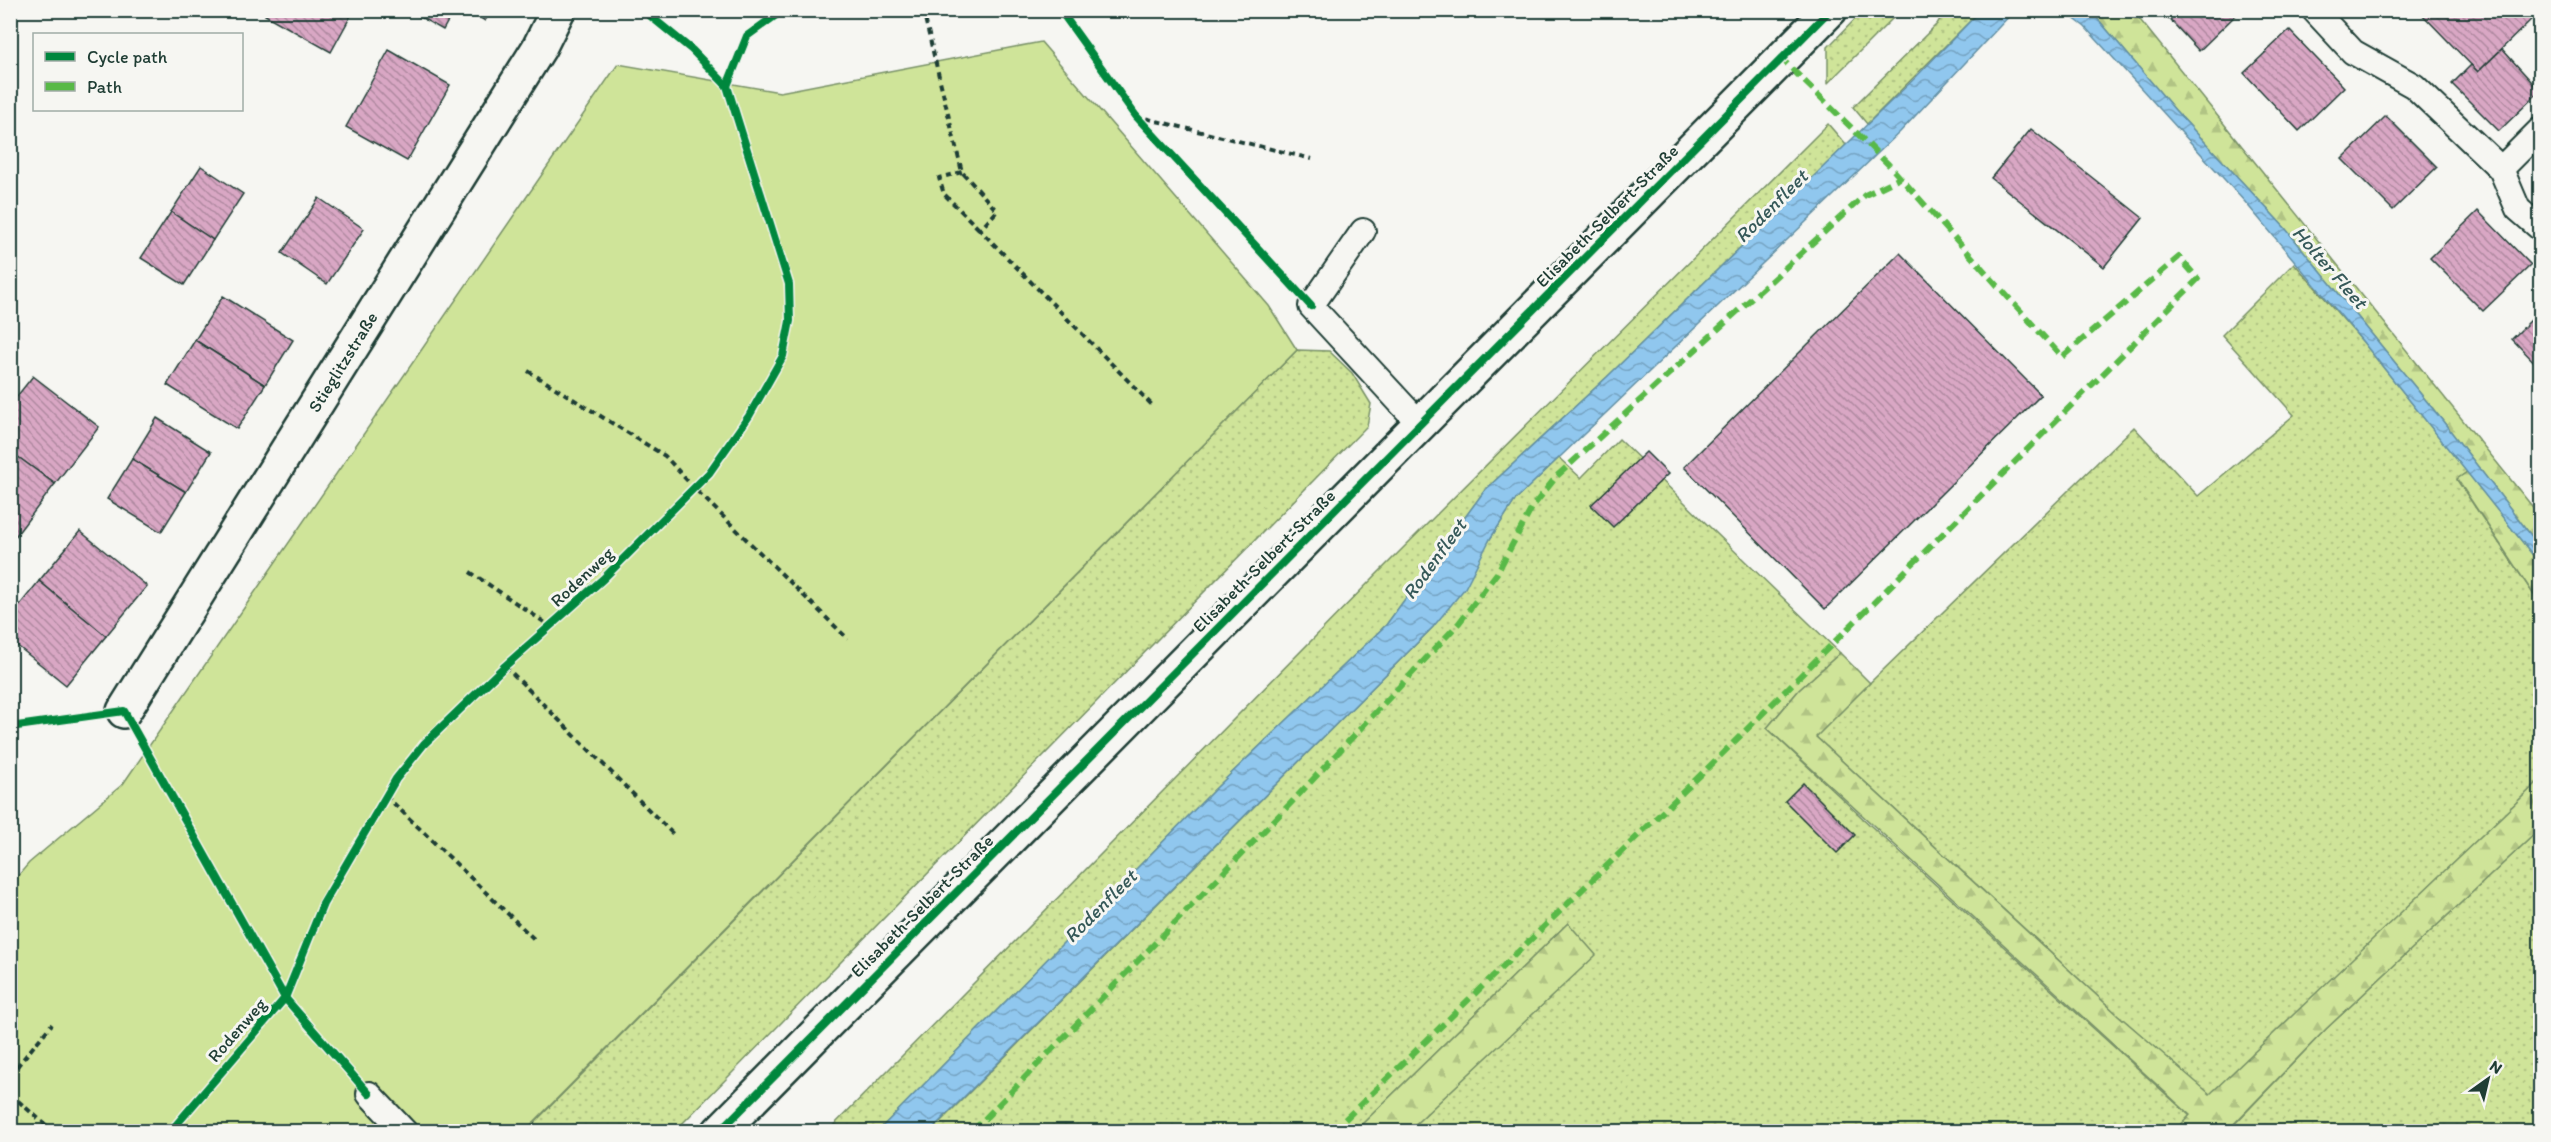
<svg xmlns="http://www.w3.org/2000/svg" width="2551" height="1142" font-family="Itim,sans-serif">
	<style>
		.grass { fill: url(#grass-dots); stroke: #779066; stroke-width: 1.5 }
		.forest { fill: url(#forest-firs); stroke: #779066; stroke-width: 1.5 }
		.garden { fill: #cfe499; stroke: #779066; stroke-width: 1.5 }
		.water { fill: url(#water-waves); stroke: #6390a4; stroke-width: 1.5 }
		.building { fill: url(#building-back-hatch); stroke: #1f3d34; stroke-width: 1.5 }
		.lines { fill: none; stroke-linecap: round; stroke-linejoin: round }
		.service-casing { stroke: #1f3d34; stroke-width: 28 }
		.minor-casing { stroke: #1f3d34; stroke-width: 38 }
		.path { stroke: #1f3d34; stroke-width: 4; stroke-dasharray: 6 4.5; stroke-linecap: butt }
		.service { stroke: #f6f6f2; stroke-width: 24 }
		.minor { stroke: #f6f6f2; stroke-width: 33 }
		.quiet { stroke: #58b947; stroke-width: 6; stroke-dasharray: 12 6; stroke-linecap: butt }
		.cycleway-casing { stroke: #f6f6f2; stroke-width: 11 }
		.cycleway { stroke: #00873e; stroke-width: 8 }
		.labels { text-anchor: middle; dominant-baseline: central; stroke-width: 6; stroke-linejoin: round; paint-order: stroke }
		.street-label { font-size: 18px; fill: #1f3d34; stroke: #f6f6f2 }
		.water-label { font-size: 20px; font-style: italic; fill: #365959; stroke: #f6f6f2 }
	</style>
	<defs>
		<pattern id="grass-dots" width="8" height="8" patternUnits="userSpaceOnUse" patternTransform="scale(1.5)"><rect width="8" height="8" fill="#cfe499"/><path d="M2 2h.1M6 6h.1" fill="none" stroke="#b1c484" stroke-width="1.8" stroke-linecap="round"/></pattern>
		<pattern id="forest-firs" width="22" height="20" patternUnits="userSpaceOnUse" patternTransform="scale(1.5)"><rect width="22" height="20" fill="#cfe499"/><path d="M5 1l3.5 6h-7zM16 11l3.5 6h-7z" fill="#b1c484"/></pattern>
		<pattern id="water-waves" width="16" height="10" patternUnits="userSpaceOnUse" patternTransform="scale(1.5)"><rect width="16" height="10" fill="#90c7ee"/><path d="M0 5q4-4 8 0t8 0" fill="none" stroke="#75a3c2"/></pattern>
		<pattern id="building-back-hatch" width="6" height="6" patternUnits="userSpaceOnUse" patternTransform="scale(1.5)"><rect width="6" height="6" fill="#d9a7c4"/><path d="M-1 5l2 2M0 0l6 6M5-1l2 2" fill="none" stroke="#af89a0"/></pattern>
	</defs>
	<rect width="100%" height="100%" fill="#f6f6f2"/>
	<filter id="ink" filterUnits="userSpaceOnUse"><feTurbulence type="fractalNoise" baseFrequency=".0167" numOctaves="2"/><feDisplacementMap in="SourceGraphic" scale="12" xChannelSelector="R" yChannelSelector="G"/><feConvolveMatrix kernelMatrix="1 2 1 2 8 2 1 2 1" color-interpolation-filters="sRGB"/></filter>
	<g filter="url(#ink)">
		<g class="grass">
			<path d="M1864,10l36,1 -72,72v-36z"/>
			<path d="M1945,11h35l-113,113 -14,-17 84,-83z"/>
			<path d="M1828,124l18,21 -239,232 -122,113 -99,135 -172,165 -336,341 -51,1 549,-557z"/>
			<path d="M2294,263l69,79 104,130 -10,8 83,124v176l-330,315 -92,-80 -303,-279 319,-309 64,69 96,-81 -72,-80z"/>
			<path d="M1297,350l32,1 23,22 19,31 -4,22 -692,705 -150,1z"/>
			<path d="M1619,439l221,214 -41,37 -32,38 104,98 319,290 -15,16 -767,-1 187,-176 -27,-32 -213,208 -425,1 503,-505 83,-128 43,-41 22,20z"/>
			<path d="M2540,829v302l-313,1 99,-103z"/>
		</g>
		<g class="forest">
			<path d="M2091,11h42l407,505v31l-98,-127 -157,-192 -110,-118z"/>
			<path d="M2467,472l73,92v40l-83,-125z"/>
			<path d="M1840,653l30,30 -54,54 302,278 92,79 330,-314v49l-214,200 -99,102h-52l15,-16 -423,-387 32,-38z"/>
			<path d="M1568,923l28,32 -188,176h-53z"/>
		</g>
		<path class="garden" d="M1041,42l228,264 28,44 -772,781 -514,1v-248l18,-21 94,-79 495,-720 162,28z"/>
		<g class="water">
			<path d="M1980,11h34l-114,121 -384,367 -26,40 -25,49 -32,39 -503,504h-52l336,-341 172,-165 99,-135 122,-113 309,-300z"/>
			<path d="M2064,11h27l84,99 110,118 157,192 98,127v17l-177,-222 -118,-140 -160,-175z"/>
		</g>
		<g class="building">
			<path d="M268,10h86l-23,42 -66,-37z"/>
			<path d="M408,10h46l-11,20z"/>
			<path d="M468,10h23l-6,11z"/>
			<path d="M2161,10h80l-42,41z"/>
			<path d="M2418,10h122v1l-62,61z"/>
			<path d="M2289,30l55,57 -45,44 -55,-58z"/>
			<path d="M2502,49l38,42 -41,40 -47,-47 19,-19 7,7z"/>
			<path d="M389,50l61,35 -43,76 -61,-34z"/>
			<path d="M2386,116l51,51 -44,43 -51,-51z"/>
			<path d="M2031,129l112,89 -39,49 -113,-89z"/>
			<path d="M201,166l42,28 -30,46 -42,-28z"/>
			<path d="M319,198l45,31 -37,55 -45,-31z"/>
			<path d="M2478,211l53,54 -48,46 -53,-53z"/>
			<path d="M171,212l42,28 -29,45 -43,-27z"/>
			<path d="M1900,253l141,142 -216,214 -141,-142z"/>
			<path d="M223,296l70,44 -28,45 -70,-45z"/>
			<path d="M2540,311v57l-28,-29z"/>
			<path d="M195,340l70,45 -28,44 -70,-44z"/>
			<path d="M33,376l66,51 -44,57 -45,-33v-46z"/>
			<path d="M157,418l54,34 -25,40 -54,-33z"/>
			<path d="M10,451l45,33 -44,58h-1z"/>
			<path d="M1646,452l22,22 -55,53 -22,-22z"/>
			<path d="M132,459l54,33 -25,40 -54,-33z"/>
			<path d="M80,531l67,55 -41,50 -67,-55z"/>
			<path d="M39,581l67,55 -40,49 -56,-45v-23z"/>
			<path d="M1803,783l52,52 -18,18 -52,-52z"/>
		</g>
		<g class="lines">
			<defs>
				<g id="service">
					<path d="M2314,10l39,42 61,34 87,83 39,-39"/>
					<path d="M2501,169l17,40 22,19"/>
					<path d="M1363,231l-52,75 110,119"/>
					<path d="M369,1094l36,38"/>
				</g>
				<g id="minor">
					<path d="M124,711l415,-663 19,-38"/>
					<path d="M719,1132l1111,-1122"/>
				</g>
			</defs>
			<use href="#service" class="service-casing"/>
			<use href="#minor" class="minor-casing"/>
			<g class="path">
				<path d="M923,10l39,162 35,39 -17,19 172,175"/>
				<path d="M1136,116l176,43"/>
				<path d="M962,172l-23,6 5,16 36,36"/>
				<path d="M528,371l137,85 29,32 154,151"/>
				<path d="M470,572l80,54"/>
				<path d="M505,666l170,170"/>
				<path d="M386,796l149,144"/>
				<path d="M10,1075l42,-51"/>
				<path d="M10,1094l44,38"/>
			</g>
			<use href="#service" class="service"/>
			<use href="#minor" class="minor"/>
			<g class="quiet">
				<path d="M972,1132l318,-328 169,-181 38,-50 36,-67 24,-30 308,-281 35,-17"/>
				<path d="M1332,1132l383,-371 483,-482 -19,-22 -117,100 -174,-193 -106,-105"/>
			</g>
			<defs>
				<g id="cycleway">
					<path d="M1060,10l76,106 175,190"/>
					<path d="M727,86l20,-50 36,-26"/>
					<path d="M10,727l114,-16 161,287 84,96"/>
					<path d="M170,1132l115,-134 38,-94 73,-125 28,-35 81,-78 98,-87 106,-106 40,-57 34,-60 7,-35 -1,-37 -62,-198 -35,-36 -49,-40"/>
					<path d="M719,1132l1111,-1122"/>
				</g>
			</defs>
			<use href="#cycleway" class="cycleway-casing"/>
			<use href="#cycleway" class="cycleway"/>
		</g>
	</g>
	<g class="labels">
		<g class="street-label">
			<text transform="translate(1607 216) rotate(-45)">Elisabeth-Selbert-Straße</text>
			<text transform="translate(343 362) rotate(-58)">Stieglitzstraße</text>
			<text transform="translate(1264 561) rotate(-45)">Elisabeth-Selbert-Straße</text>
			<text transform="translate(582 577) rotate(-43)">Rodenweg</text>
			<text transform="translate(922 906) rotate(-45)">Elisabeth-Selbert-Straße</text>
			<text transform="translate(237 1030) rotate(-49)">Rodenweg</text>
		</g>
		<g class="water-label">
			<text transform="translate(1771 206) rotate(-45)">Rodenfleet</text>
			<text transform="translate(2330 267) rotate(49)">Holter Fleet</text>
			<text transform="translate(1434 559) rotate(-54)">Rodenfleet</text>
			<text transform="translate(1100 906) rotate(-45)">Rodenfleet</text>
		</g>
	</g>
	<rect width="2551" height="1142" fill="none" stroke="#f6f6f2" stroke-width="36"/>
	<rect x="18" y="18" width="2515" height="1106" fill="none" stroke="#1f3d34" stroke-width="2" filter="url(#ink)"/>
	<rect x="33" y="33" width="210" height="78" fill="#f6f6f2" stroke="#a0aca6" stroke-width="1.5"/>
	<rect x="45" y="52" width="30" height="9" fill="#00873e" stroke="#a0aca6" stroke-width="1.5"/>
	<text x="87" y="63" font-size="18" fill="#1f3d34">Cycle path</text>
	<rect x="45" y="82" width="30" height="9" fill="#58b947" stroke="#a0aca6" stroke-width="1.5"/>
	<text x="87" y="93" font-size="18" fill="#1f3d34">Path</text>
	<g transform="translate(2488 1079) rotate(34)" stroke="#f6f6f2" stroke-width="4.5" paint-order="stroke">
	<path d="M0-4.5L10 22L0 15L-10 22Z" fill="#1f3d34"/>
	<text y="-9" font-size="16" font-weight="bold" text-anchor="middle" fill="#1f3d34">N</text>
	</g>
</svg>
